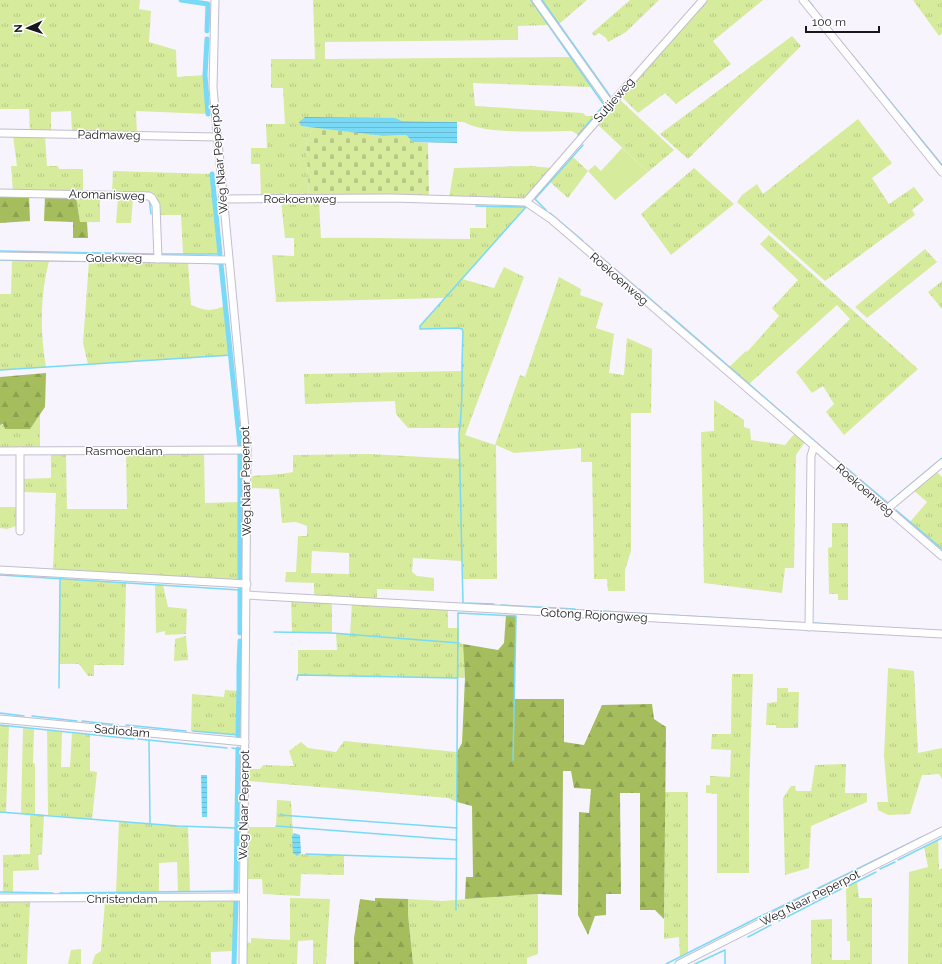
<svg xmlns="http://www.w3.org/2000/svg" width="942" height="964" font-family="Raleway,sans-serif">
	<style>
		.grass { fill: url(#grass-tufts); fill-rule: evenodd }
		.forest { fill: url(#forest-firs) }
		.cemetery { fill: url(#cemetery-stones) }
		.pitch { fill: #d6eb9c }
		.water { fill: url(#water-rules) }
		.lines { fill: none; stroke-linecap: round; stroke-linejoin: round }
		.stream { stroke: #78daf6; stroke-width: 1.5 }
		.canal { stroke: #78daf6; stroke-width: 5 }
		.minor-casing { stroke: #c3bdce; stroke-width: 9 }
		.minor { stroke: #fff; stroke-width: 7 }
		.labels { text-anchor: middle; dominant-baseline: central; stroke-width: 3; stroke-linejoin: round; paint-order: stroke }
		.street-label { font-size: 12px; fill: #18161c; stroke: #fff }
	</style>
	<defs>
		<pattern id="grass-tufts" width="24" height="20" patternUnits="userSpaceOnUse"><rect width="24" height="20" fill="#d6eb9c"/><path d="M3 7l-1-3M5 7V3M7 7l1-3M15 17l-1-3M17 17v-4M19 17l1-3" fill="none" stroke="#b7c986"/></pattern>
		<pattern id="forest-firs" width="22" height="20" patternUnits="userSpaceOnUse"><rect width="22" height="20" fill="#a5bd5d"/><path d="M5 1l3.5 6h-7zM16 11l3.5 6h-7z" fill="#8da250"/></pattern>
		<pattern id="cemetery-stones" width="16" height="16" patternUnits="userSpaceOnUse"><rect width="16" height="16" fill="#d6eb9c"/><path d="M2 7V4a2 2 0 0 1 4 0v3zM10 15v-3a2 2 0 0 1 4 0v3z" fill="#b7c986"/></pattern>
		<pattern id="water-rules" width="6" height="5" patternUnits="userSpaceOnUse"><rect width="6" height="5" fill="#78daf6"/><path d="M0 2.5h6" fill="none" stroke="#67bad2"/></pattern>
	</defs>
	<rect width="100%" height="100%" fill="#f7f4fe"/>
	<g class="grass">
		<path d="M0,0h140l-1,9 12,2 -2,31 27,8 1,27 28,-2 3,39 -72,-3 1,24 -65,-2 -1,-22 -20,1v21h-21l-1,-24h-29z"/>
		<path d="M313,0h218l17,25 -30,1v14l-193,2v17l245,-2 21,30 -118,-4 2,23 108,7 3,3h9l-17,19 -6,-4c-25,0 -88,4 -108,-9l-62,-1 -8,-3 -93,8 13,1 -8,13 3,56 -48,1 -1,-33h-9v-16h16l-1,-24h19l-2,-36h-12v-29h44z"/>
		<path d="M542,0h45l-28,24z"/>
		<path d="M630,0h29l-33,32 -18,10 -2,-4 -7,-5 -5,3 -2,-3z"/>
		<path d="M706,0h57l-50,41 18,23 -55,40 -11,-11 -27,20 -17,-17z"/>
		<path d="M913,0h29v33l-3,3z"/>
		<path d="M792,36l9,10 -113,113 -28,-25z"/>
		<path d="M619,99l55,51 -26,22 -52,-49z"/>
		<path d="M858,119l34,44 -20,15 17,26 25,-17 10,13 -12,10 3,5 -90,66 -88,-79 5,-7 15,-11 6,10z"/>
		<path d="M13,136h32l2,30h11l1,3h24v23h-70l-2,-26h6z"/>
		<path d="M573,157l15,14 -20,27 -18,-16z"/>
		<path d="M530,166l23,2 -27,32 -77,-2 5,-30z"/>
		<path d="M694,168l40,36 -63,51 -30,-41z"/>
		<path d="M113,171l99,3 8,80h-37l-2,-39h-22l-3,-15 -44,-6z"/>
		<path d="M76,197h24v25h-20z"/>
		<path d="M118,197l15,1 -2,25h-15z"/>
		<path d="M281,201h38l2,37c50,-1 99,1 149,1v-11h16v-22l40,1 -64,72 32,9 10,-21 20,10 -59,158 30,10 25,-70 5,2 34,-100 22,12 -1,6 23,8 -7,25 18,6 -5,39 15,2 3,-37 25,11 -1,64h-20v138l-6,19v21h-17l-1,-12h-13l-2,-117h-11v-14l-67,5 -18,-8 1,134h-34l-1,-18 -49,-3 -1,14 5,4 17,2v13l-57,-2v12l-63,-5v-13l-29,-1 1,-10h10l2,-36h9v-10l-11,-4 -14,1 -3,-34 -28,-1 1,-12 30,-2 11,-2v-17l77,-1 90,5v-31h-52l-12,-14 -1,-13 -90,3 -1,-30 157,-3 2,-39 -1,-3 -4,-1 -38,1v-3l25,-28 -169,4 -4,-47 22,1v-18h-9zM312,551l37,2v21l-38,-1z"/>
		<path d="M769,235l149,134 -74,66 -18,-23 8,-8 -11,-18 -11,7 -16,-21 54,-53 -13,-14 -88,79 -20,-17 17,-16 1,1 32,-36 -7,-8 26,-28 -38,-36z"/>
		<path d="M925,249l12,13 -70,56 -12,-11z"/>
		<path d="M12,260l37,1c-9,34 -9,71 -3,106l-46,3v-76h11z"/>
		<path d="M89,261l99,1 3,43c14,6 21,7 35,0l6,50 -144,9 -5,-21z"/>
		<path d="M942,281v28l-14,-17z"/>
		<path d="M714,400l30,20v7l6,2 1,11 34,5 10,-12 10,9 -9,13 -2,113h-9l-3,25 -78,-10 -3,-151 13,-1z"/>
		<path d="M40,415v34l-40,1v-25l29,4z"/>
		<path d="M126,453h78l1,50 35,-1v80l-187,-11 3,-78 -34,-1 -1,-13 30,-1v-24h15l1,55h60z"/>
		<path d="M936,471l6,6v72l-32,-27 17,-20 -14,-12z"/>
		<path d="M0,507h19v18l-12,4 -7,-1z"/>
		<path d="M832,523h16v77h-10v-6h-9l-1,-46 4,-1z"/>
		<path d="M60,579l66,4 -2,82h-30v11h-6l-9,-12h-20z"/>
		<path d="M155,584l8,1 5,22 19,2 -1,25 -21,1v-4l-9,2z"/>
		<path d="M291,599l38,3 3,3v28h-40z"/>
		<path d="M352,603l96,6v19h11v15l4,1 2,34 -167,-3v-25h39l-1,-17 14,1z"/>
		<path d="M186,636l2,24 -14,1 1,-22z"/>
		<path d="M888,668l26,3 4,82 24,-5v31l-3,-5 -17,1 -12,39 -22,1 -10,-5 -1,-8h11l-4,-46z"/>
		<path d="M732,674h21l-4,121v78h-32v-79l-11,-1v-8h4v-9l20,1 1,-27 -20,-1 1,-15h19z"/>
		<path d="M777,688h11v4h11l-1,36h-22v-3h-10l1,-22 10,-1z"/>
		<path d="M225,690l14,1 -2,44 -46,-4 1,-37 32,3z"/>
		<path d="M0,725l9,1 -3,87 -6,-1z"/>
		<path d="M23,728l11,1 -1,34 2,1v50l9,1 -2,39 -4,1 1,15 -26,1v21h-10v-37l27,-1v-40h-9z"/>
		<path d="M47,730l15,2 -1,35h9l2,-34 18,2v36l7,1 -5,47 -44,-4z"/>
		<path d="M344,741l113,11v50l-9,-4 -200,-17v-12h12l3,-4 31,1 -5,-15 12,-9 7,6 28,4z"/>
		<path d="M846,764l-1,29h22v9l-56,24 -2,42 -24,7 -2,-77 8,-12h4l1,5h15l4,-26z"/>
		<path d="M665,792h23v161l-8,4 -1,-20 -15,2z"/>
		<path d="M277,800l14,1 3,53 50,1v20l-43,-1 -1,22 -37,-2 -1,-15h-15v-52h29z"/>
		<path d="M119,821l69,6 2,65h-12l-1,-30 -18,1v29h-43z"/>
		<path d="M938,840l1,30 3,-2v96h-34l1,-92 19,-5 -4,-20z"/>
		<path d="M857,881l2,17h13v66h-61v-44l21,-1v41h18v-19h-3l-1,-54z"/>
		<path d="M538,894v60l-11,4v6h-114l-5,-50v-15l34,2z"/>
		<path d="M290,898l40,1 -4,65h-13v-24l-15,1 -1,23h-51l1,-22 4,1v-5l39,2z"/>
		<path d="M0,901h30l-3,63h-27z"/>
		<path d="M236,901l-2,50 -23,1v12h-119l3,-9 6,-4 4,-49z"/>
		<path d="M81,949v15h-13l3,-14z"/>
	</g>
	<g class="forest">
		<path d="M0,195l29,1 1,25 -30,2z"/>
		<path d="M45,196l31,1 4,25h7l1,16h-15v-16l-29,-1z"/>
		<path d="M46,373l-1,34 -15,22h-25l-2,-5 -3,1v-48z"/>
		<path d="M506,615l10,1 -2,83h50v43l20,3 18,-40 50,-1 2,15 12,8 -2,192 -9,-9h-15v-117h-20l1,101h-15v21l-11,1 -7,19 -10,-20 1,-103 10,1 2,-24 -17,-1 -3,-17h-8l-1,124 -24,-1 -73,5 1,-22h7l-1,-71 -15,-4v-50l5,-9 3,-65 -2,-34 35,6 6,-7z"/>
		<path d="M375,898l33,1v15l5,50h-59v-26l6,-39 15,2z"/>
	</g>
	<path class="cemetery" d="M314,127l69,9 23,-1 7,7 15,1 1,55 -120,-2 -3,-56z"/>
	<path class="pitch" d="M622,148l26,24 -33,28 -27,-29 7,-6 6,6z"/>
	<g class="water">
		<path d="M305,117l90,1 7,3 55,1v21l-44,-1 -7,-7 -23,1 -82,-10 -2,-4z"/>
		<path d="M201,775h6v42h-5z"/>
		<path d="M294,833l6,2 1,18 -4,3 -4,-3 -1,-17z"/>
	</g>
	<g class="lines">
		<g class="stream">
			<path d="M531,0l73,105 -26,30"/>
			<path d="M542,0l68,96"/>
			<path d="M808,0l5,6"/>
			<path d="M853,56l89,109"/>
			<path d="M149,198l2,16"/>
			<path d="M476,206l49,1"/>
			<path d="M546,210l-11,-11 48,-54"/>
			<path d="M550,213l33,28"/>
			<path d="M586,244l7,6"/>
			<path d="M0,251l153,3"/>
			<path d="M596,253l40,34"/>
			<path d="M162,254h58"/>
			<path d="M0,260l124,2"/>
			<path d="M208,263l13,1"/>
			<path d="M639,289l23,20"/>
			<path d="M665,311l175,152"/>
			<path d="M0,370l232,-15"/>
			<path d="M843,465l45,38 54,-45"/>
			<path d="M896,510l46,39"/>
			<path d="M0,575l240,15"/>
			<path d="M494,604l-31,-1 -4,-170c5,-33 2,-67 4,-101l-1,-3 -4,-1 -38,1v-3l106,-119"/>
			<path d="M501,605l74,4"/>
			<path d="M583,610l222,13"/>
			<path d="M814,623l32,2"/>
			<path d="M274,632l58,1 127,10"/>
			<path d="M297,680l1,-5 159,3"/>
			<path d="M59,688l1,-109"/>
			<path d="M0,713l24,3"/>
			<path d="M32,716l45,5"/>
			<path d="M82,721l36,4"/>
			<path d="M0,725l134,14"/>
			<path d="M126,725l60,6"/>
			<path d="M193,731l45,4"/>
			<path d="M138,739l89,9"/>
			<path d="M149,740l1,84"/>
			<path d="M232,748l6,1"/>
			<path d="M0,812l178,14 58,2"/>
			<path d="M280,815l177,13"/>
			<path d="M276,826l181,14"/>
			<path d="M306,854l151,5"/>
			<path d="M898,860l44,-22"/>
			<path d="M880,869l15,-7"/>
			<path d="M846,887l30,-15"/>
			<path d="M0,892l53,1"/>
			<path d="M60,893l176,-2"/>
			<path d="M456,910l2,-297 58,3 -3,144"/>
			<path d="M772,911l150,-74"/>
			<path d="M763,915l7,-3"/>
			<path d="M779,921l62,-32"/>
			<path d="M748,937l23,-12"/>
			<path d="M666,964l95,-48"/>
			<path d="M695,964l30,-14v14"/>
		</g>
		<g class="canal">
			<path d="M181,0l27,4 -1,27"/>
			<path d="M207,39l-2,36 3,39"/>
			<path d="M212,174l8,80"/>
			<path d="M221,264l19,182"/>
			<path d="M240,454v125"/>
			<path d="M240,633v-43"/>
			<path d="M239,667l1,-26"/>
			<path d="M239,686v-17"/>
			<path d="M238,735l1,-47"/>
			<path d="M236,891l2,-142"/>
			<path d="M234,964l2,-63"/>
		</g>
		<defs>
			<g id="minor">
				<path d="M215,0l-2,88 34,362 -4,514"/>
				<path d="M536,0l74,104"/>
				<path d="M803,0l139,172"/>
				<path d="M0,133l217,4"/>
				<path d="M0,193l149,3 3,2 4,7 2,54"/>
				<path d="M222,199l170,-1 134,4 25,17 391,337"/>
				<path d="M526,202l92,-106 85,-96"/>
				<path d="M0,256l228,4"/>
				<path d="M0,451l247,-1"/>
				<path d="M20,451v80"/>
				<path d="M887,509l55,-46"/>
				<path d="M0,570l247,14"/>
				<path d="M247,595l695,39"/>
				<path d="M809,627l2,-171 3,-10"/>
				<path d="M0,719l245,23"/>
				<path d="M0,898l243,-1"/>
				<path d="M679,964l263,-133"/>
			</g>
		</defs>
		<use href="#minor" class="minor-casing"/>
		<use href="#minor" class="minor"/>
	</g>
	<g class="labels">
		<g class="street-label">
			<text transform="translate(614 100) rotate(-49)">Sutjieweg</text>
			<text transform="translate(109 135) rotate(1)">Padmaweg</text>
			<text transform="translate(219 159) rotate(-95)">Weg Naar Peperpot</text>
			<text transform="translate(107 195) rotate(2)">Aromanisweg</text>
			<text x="300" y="199">Roekoenweg</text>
			<text x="114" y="258">Golekweg</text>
			<text transform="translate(619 279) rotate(41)">Roekoenweg</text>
			<text x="124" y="451">Rasmoendam</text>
			<text transform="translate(246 481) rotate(-91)">Weg Naar Peperpot</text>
			<text transform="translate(865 490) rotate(41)">Roekoenweg</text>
			<text transform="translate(594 615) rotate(3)">Gotong Rojongweg</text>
			<text transform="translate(122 731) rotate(5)">Sadiodam</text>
			<text transform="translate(244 805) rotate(-89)">Weg Naar Peperpot</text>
			<text transform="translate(810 898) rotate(-27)">Weg Naar Peperpot</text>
			<text x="122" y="899">Christendam</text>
		</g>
	</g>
	<g transform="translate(28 28) rotate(267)" stroke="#ffffff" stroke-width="3" paint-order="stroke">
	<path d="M0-3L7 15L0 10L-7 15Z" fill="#18161c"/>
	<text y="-6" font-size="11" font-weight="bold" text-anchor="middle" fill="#18161c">N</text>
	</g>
	<path d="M806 26v6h73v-6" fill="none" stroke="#18161c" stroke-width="2"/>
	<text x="812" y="26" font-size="12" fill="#18161c" stroke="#ffffff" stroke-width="3" paint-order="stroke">100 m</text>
</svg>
